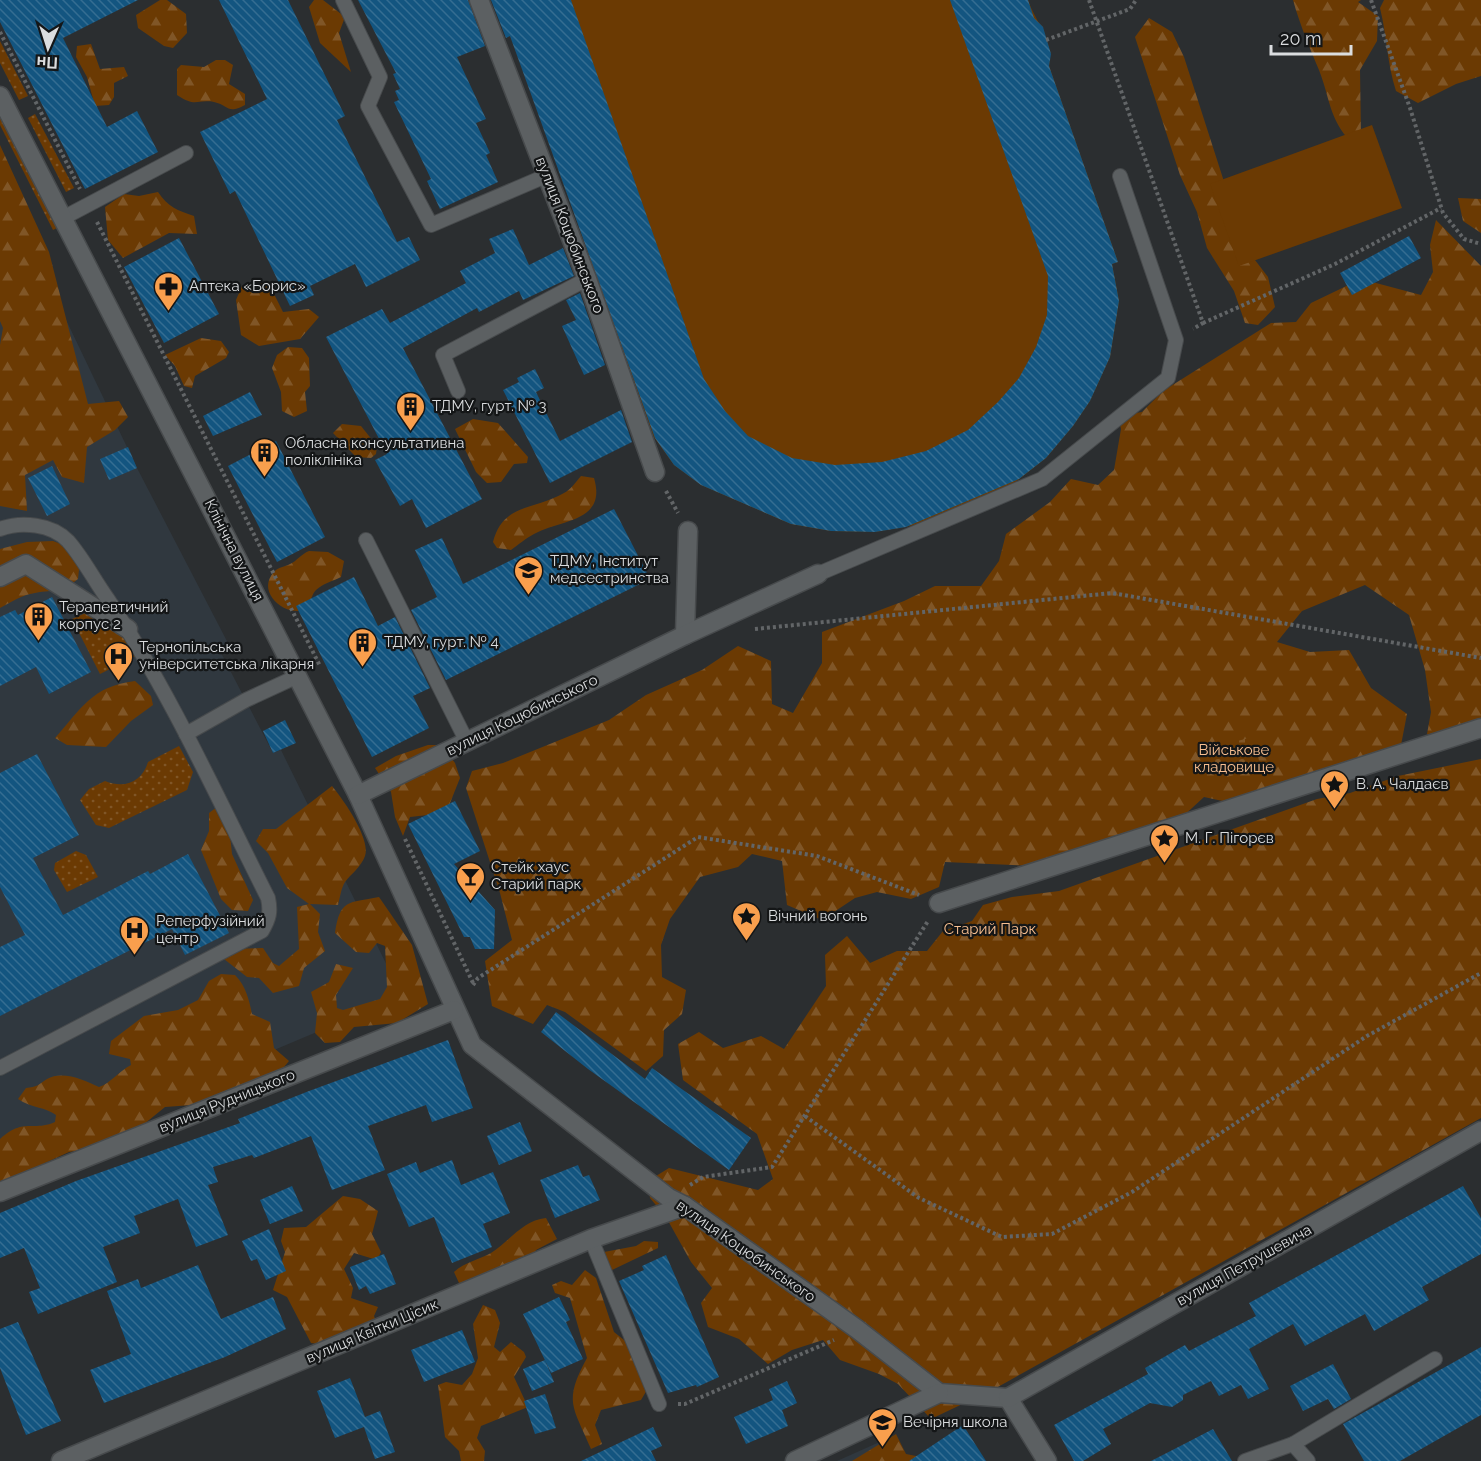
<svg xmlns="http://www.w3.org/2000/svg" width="1481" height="1461" font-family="Raleway,sans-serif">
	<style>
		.built { fill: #30383f }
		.grass { fill: url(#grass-dots) }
		.forest { fill: url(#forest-firs) }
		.cemetery { fill: url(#cemetery-stones) }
		.pitch { fill: #6b3a03 }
		.building { fill: url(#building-back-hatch) }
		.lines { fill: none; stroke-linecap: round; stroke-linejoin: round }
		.lane-casing { stroke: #474a4c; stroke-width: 16 }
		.street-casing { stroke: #474a4c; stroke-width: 21 }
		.path { stroke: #626567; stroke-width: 4; stroke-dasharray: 3 3; stroke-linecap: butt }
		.lane { stroke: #5c6062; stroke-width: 14 }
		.street { stroke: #5c6062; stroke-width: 18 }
		.labels { text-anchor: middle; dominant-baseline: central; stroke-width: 4.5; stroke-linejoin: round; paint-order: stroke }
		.street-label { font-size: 15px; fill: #dbdddf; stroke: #141617 }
		.poi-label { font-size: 15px; fill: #dbdddf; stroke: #141617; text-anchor: start }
		.park-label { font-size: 15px; fill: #f8bf91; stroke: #141617 }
	</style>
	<defs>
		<pattern id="grass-dots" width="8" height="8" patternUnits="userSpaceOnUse" patternTransform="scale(1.5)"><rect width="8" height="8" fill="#6b3a03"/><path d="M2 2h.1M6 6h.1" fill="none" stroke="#805627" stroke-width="1.8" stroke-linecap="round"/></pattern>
		<pattern id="forest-firs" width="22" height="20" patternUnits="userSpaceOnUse" patternTransform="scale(1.5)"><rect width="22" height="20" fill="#6b3a03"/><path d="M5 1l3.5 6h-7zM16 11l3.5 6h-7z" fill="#805627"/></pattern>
		<pattern id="cemetery-stones" width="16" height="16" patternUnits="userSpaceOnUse" patternTransform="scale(1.5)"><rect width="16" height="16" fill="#6b3a03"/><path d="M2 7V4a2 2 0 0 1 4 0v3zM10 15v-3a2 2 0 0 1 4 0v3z" fill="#805627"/></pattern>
		<pattern id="building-back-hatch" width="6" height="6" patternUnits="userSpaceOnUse" patternTransform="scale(1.5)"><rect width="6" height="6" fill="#135580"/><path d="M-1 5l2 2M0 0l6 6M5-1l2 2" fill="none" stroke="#356d92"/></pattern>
	</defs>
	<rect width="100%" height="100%" fill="#2b2e30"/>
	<g class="built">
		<path d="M0,182l137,286 92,177 -9,6 53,102 8,-3 121,246 -402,170z"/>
		<path d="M893,1436l11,25h-67z"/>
	</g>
	<g class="grass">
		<path d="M0,41l28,55 -9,4 -19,-37z"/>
		<path d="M0,114l57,114 -4,2 -53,-105z"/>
		<path d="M35,114l39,74 -8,4 -38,-74z"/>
		<path d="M90,611l33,20 13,25 -36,18 -28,-55z"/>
		<path d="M179,746l14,26 -6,18 -78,38 -13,-3 -16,-25 9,-11 16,-8c20,8 37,1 43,-19z"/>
		<path d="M76,851l10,4 12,22 -31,15 -13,-22 1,-7z"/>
	</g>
	<g class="forest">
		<path d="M160,0h7l19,14 1,19 -14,15 -9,-2 -26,-18 -2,-13z"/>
		<path d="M314,0h9l22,17 -6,16 12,39 -31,-29 -11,-36z"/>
		<path d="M1293,0h68l-3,2 20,14 -1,25 -17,29 1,67 -10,5c-22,-23 -21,-44 -32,-72 -10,-24 -19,-45 -26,-70z"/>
		<path d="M1384,0h97v76l-25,8 -38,19 -22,-12c-9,-27 -9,-55 -16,-83z"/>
		<path d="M1149,18l23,14 12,25 61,190 23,30 7,30 -17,18 -13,-2 -11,-32 -27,-43 -10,-36 -17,-37 -45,-138z"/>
		<path d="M91,44l9,25 24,-2 4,9 -14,7v14l-5,8 -14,1 -8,-29 -11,-20 1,-11z"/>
		<path d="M216,60h9l8,5 -4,19 16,10v11c-18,10 -16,0 -31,-3 -19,-3 -17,6 -37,-7v-26l4,-4 23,2z"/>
		<path d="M0,145l49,107 39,152 31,-3 9,16 -13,13 -28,17 -3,36 -22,-6 -9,-17 -28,15 2,36 -27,-5v-161l3,-17 -3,-7z"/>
		<path d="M158,192c9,14 20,19 36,24l3,18 -28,-1 -46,25 -15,-18 -3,-33 19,-13 15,2z"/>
		<path d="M1458,198l23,1v34l-18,-12z"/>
		<path d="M1436,220l45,46v462l-17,10 -37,-4 4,-22 -6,-42 -16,-55 -44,-30 -63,26 -25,31 33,10 39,-2 22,38 36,26 -6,31 -169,58 -28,-6 -25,23 -54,32 -46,16 -134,-6 -6,25 -28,12 -34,-7 -22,6 -33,22 -35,-15 -5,-44 -30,-7 -14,13 -38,10 -30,42 -9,26 1,32 24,13 -4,24 -18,16 -1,26 -17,15 -81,-59 -18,-7 -14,19 -41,-18 -7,-45 27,-21 -12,-47 -34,-105 6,-17 31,-8 106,-43 37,-25 56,-25 36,-24 33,15 1,43 21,9 29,-50v-31l82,-31 31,-15h46l18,-25 7,-27 44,-32 21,-23 27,6 16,-15 7,-41 -3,-13 24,-4 21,-21 108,-68 25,-1 15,-19 50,-24 60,16 12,-23 -3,-27z"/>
		<path d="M259,282l12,6 12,24 26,-3 10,8 -19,22 -41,7 -18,-11 -5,-35 6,-14z"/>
		<path d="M201,338l20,3 8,11 -3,6 -31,18 -3,12 -8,-2 -9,-20 -10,-11z"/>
		<path d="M288,347l14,1 7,10 1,28 -5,6 2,19 -13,6 -12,-6 -1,-19 -9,-24 5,-13z"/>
		<path d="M473,419l25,4 30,34 -1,6 -13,1 -13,18 -14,1 -11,-11 -21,-43z"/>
		<path d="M342,424l19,2 16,20 -1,8 -5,4 -15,-1 -23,-24z"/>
		<path d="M581,476l13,2c13,44 -32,41 -60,56 -8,4 -16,11 -23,16l-14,-2 -4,-6c10,-39 42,-32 71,-49 6,-3 12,-11 17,-17z"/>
		<path d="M53,541l16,6 11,13 -2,19c-18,15 -22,10 -43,14 -13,2 -24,9 -35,15v-59l27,-7z"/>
		<path d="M309,551l19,1 16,9 -3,16c-8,4 -19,7 -25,13 -6,6 -6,20 -16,21 -20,2 -43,-21 -26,-39 4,-5 11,-5 16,-8 7,-3 11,-10 19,-13z"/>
		<path d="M135,681l16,15 2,9 -22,16 -25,26 -39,-2 -12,-7c26,-29 37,-52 80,-57z"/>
		<path d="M428,745h13l14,18 5,15 -14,35 -36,4 -7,19 -8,-19 -4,-25 -16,-24 21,-12z"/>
		<path d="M1481,759v359l-485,270 -65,31 -33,-35 -19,-10 -39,-14 -17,-20 -31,10 -24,14 -29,-25 -31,-12 -7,-24 11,-15 -21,-26 -25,-45 -16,-19 -2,-17 21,-13 89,22 15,-11 -16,-45 -74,-54 -5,-36 21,-12 24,16 38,-12 23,13 42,-63 -1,-31 22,-19 23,27 27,-12h30l16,-20 29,-10 11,-16 29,-8 47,-6 258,-92 33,-6 48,-17z"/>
		<path d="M332,786c11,13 39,53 33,70 -4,11 -14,18 -20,26 -4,6 -5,16 -7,23l-28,-1 10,10 -2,18 7,19 -21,17 -5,18 -26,7 -14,-15 -12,-1 -23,-18 7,-10 32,-1 10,15 6,3 20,-17 -2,-42 12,-3 -22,-16 -19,-35 -12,-12 7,-12h13z"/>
		<path d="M217,807l12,19 3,28 21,46 -5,11 -16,-1 -11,-11 -20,-49 8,-19v-18z"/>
		<path d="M379,897l33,48 16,59 -31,19 -43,4 -14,15 -15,1 -10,-10 2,-20 -6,-21 18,-10 7,-18 17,4 -17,27 1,13 6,2 37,-11 7,-12 -2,-41 -8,-3 -8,10 -13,-1 -21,-19c5,-34 13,-30 44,-36z"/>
		<path d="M221,974l14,1c11,11 14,25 17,39l18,8 4,26 15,13 -20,24 -43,6 -34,14 -27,2 -27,22 -49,20 -20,3 -24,11 -16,14 -29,13v-51c24,-22 33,-7 55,-17l1,-7c-10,-8 -25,-7 -38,-16l8,-11c11,-1 12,-3 21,-9 15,-9 38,1 52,8 12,-4 20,-16 32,-22l-1,-6 -21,-5 2,-13 33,-25 34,-6 20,-10 11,-19z"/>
		<path d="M343,1196l17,3 18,12 -6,23 9,18 -4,8 -23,-7 -10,16 9,19 -2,10 27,9 -4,9 5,13 -30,20 -38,-6 -24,-46 -14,-7 12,-38 -4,-11 3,-13 22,-1z"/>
		<path d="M546,1218l11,21 -21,11 -4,10 -44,28 -29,-5 -5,-11c11,-10 24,-12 37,-19 19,-12 32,-33 55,-35z"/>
		<path d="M644,1241l14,1v6l-46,22 -10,-2 2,-16 32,-6z"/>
		<path d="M585,1270l11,8 18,54 30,24 10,22 -13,22 -40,10 -6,15 7,19 -11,5c-18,-43 -28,-47 -4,-91l-17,-60 -15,-5 -3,-8 9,-4 11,4z"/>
		<path d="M483,1305l12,5 5,13 -6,24 6,5 11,-10 13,10 2,5 -12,20 14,30 -47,19 -4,12 8,13 -1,10h-23l-2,-10 -14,-14 -7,-52 8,-3 16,3 10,-11 6,-16 -5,-34z"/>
		<path d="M896,1434l10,20 15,3 4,4h-73z"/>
	</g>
	<path class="cemetery" d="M1253,737l8,31 -46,12 -9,-31z"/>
	<g class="pitch">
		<path d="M498,0h530c8,23 26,40 21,66l69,196 -6,2 7,37 -9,56 -20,44 -17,25 -27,32 -37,29 -88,37 -46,8 -44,-1 -40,-7 -90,-39 -27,-20 -20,-28z"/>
		<path d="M1372,125l30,83 -163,58 -29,-82z"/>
	</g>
	<g class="building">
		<path d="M0,0h138l-75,38 44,89 30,-16 21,41 -73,37 -85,-167z"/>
		<path d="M219,0h69l57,116 -8,4 60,122 12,-5 11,23 -54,27 -11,-23 -45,22 4,9 -24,11 -55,-115 -5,3 -30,-62 67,-33z"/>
		<path d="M358,0h110l17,46 -28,11 29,62 -10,4 14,30 -4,2 12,27 -58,27 -13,-28 4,-2 -37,-77 5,-2 -4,-9 5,-2 -7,-15 3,-1z"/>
		<path d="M491,0h80l133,379 21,32 23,25 44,22 43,7 47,-3 44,-11 42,-21 30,-28 21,-24 17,-31 11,-32 1,-39 -98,-276h78l6,18 9,9 8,27 -2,12 69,196 -6,2 7,37 -9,56 -20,44 -17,25 -27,32 -27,21 -113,48 -31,5 -44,-1 -40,-7 -90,-39 -27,-20 -19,-27 -145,-402 -4,2z"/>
		<path d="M513,229l16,36 34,-17 11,28 -51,24 -4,-9 -40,21 -2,-4 -74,40 79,151 -56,29 -14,-29 -12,7 -25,-46 12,-6 -61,-117 56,-28 8,14 76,-40 -6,-12 35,-18 -6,-14z"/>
		<path d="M1409,236l12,22 -69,37 -12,-22z"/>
		<path d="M179,238l40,76 -55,29 -40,-76z"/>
		<path d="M580,293l25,72 -21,10 -22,-49 14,-6 -10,-20z"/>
		<path d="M535,369l9,19 -8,4 24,49 61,-31 11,32 -82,41 -47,-93 16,-8 -2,-4z"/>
		<path d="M250,392l12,23 -49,21 -10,-20z"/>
		<path d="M276,441l49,96 -48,25 -49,-96z"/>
		<path d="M128,447l9,21 -28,12 -9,-21z"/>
		<path d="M52,466l18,38 -23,12 -19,-38z"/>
		<path d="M614,509l36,70 -204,101 -35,-70 26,-13 -22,-47 27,-12 21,46z"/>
		<path d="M354,577l24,49 17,-9 35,71 -17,8 16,32 -57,29 -76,-151z"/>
		<path d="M52,597l39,75 -42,22 -13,-27 -36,19v-69l15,-7 3,5z"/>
		<path d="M285,720l11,23 -23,10 -10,-22z"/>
		<path d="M37,754l42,81 -46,23 30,57 85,-44 2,3 38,-20 41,79 -44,22 -13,-26 -172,87v-69l25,-12 -25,-48v-114z"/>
		<path d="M455,801l25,50 -26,13 41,46 -1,39h-19l-5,-12h-6l-56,-113z"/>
		<path d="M556,1012l89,67 7,-11 99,70 -22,32 -141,-101 -47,-37z"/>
		<path d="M448,1040l25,68 -41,14 -6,-17 -58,21 17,44 -53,20 -21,-54 -57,22 -2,-3 -39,12 5,15 -10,3 20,50 -32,12 -18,-48 -44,17 6,17 -37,14 14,35 -79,32 -9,-22 11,-4 -16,-40 -24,10v-45l76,-32 164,-58 -2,-4 71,-28z"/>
		<path d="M520,1122l12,29 -33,14 -12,-29z"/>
		<path d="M452,1160l9,25 32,-13 17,41 -27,11 9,23 -40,16 -18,-46 -25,10 -22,-53 29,-12 4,11z"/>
		<path d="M578,1165l5,12 6,-2 11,25 -45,18 -15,-38z"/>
		<path d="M292,1186l11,25 -33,13 -10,-24z"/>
		<path d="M1463,1186l18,32v36l-59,33 7,13 -55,31 -9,-17 -60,32 -12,-22 -44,25 20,40 -21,10 -7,-14 -22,11 -8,-15 -28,14v5l-11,7 -22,-4 -47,26 8,15 -28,17h-9l-20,-36 94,-51 -3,-6 40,-23 4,6 67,-35 -7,-13z"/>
		<path d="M269,1229l17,42 -20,9 -9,-21 -6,2 -9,-20z"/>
		<path d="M384,1254l12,30 -26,10 -4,-8 -7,4 -9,-23z"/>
		<path d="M666,1255l53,122 -22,10 -1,-2 -28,8 -49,-112 25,-11 -2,-4z"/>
		<path d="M198,1265l23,54 52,-22 13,32 -61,28 -121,46 -14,-33 41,-16 -24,-63 31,-12 3,9z"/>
		<path d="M559,1297l11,23 -4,2 17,37 -32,14 -28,-59z"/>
		<path d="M18,1322l43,99 -35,14 -26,-67v-39z"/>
		<path d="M462,1330l13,32 -51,20 -13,-32z"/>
		<path d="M1481,1347v68l-81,46h-36l-21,-37z"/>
		<path d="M545,1360l9,22 -22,9 -9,-22z"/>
		<path d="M1333,1364l18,35 -17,10 -6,-10 -25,12 -13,-25z"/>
		<path d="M350,1378l15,39 15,-6 15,41 -20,7 -11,-32 -29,11 -18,-47z"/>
		<path d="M787,1381l10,22 -15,7 6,16 -42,18 -12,-27 39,-17 -4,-11z"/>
		<path d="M545,1394l11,34 -21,6 -11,-33z"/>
		<path d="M963,1425l23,36h-77z"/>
		<path d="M653,1427l9,19 -11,5 5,10h-75z"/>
		<path d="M1213,1429l19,32h-81l39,-20z"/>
	</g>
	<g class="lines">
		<defs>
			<g id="lane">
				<path d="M343,0l37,77 -12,29 63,119 117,-50"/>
				<path d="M63,218l123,-65"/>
				<path d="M458,391l-15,-36 144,-76"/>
				<path d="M0,529c21,-8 52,-5 68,12 15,17 26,39 39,57 63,94 110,199 161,300 3,14 1,21 -6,33l-262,137"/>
				<path d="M366,540l101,202"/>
				<path d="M818,574l224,-95 126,-101 8,-38 -56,-164"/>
				<path d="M186,734l60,-34 52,-24"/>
				<path d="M591,1239l68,165"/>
				<path d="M1293,1444l142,-85"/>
				<path d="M1245,1461l48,-17 15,17"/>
			</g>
			<g id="street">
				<path d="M479,0l108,279 68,193"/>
				<path d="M0,96l358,699 114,250 197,153 16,8 172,123 82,64 69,5 39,63"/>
				<path d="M0,577l26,-13 102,65"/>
				<path d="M685,635l3,-104"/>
				<path d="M358,795l327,-160 133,-61"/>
				<path d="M939,903l542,-175"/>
				<path d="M0,1192l454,-182"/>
				<path d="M1008,1398l473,-267"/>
				<path d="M61,1461l530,-222 94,-33"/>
				<path d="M795,1461l144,-68"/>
			</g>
		</defs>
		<use href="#lane" class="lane-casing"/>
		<use href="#street" class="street-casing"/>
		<g class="path">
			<path d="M1089,0l114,323 -10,6"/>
			<path d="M1371,0l39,108 33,105 21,26 17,5"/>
			<path d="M0,32l80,157"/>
			<path d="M1046,40l84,-31 6,-9"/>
			<path d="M97,222l223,444"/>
			<path d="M1203,323l132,-59 106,-56"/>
			<path d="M666,491l12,22"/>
			<path d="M755,629l357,-36 369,65"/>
			<path d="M405,839l69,146"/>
			<path d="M473,985l5,-7 220,-141 119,19 102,39"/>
			<path d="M805,1116l114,82 83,39 50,-3 80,-42 235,-156 114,-63"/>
			<path d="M690,1185l13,-8 69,-10 156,-246"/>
			<path d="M678,1404h7l149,-64"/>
		</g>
		<use href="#lane" class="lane"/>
		<use href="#street" class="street"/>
	</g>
	<defs>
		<symbol id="pharmacy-pin" viewBox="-11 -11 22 30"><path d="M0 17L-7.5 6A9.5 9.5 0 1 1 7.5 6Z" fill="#f99f4d" stroke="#141617"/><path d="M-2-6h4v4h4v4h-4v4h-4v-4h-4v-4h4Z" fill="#111"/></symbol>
		<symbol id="building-pin" viewBox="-11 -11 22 30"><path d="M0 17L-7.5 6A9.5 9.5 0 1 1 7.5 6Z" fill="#f99f4d" stroke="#141617"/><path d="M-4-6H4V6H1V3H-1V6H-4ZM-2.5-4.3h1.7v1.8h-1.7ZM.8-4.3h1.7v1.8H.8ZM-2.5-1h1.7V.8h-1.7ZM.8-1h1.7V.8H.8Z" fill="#111"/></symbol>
		<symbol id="university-pin" viewBox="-11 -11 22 30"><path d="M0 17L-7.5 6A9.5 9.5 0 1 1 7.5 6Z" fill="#f99f4d" stroke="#141617"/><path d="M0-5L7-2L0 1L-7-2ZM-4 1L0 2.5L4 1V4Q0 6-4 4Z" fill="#111"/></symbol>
		<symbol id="hospital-pin" viewBox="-11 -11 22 30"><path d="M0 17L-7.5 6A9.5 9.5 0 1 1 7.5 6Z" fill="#f99f4d" stroke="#141617"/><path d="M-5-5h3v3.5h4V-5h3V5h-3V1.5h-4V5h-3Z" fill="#111"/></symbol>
		<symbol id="sight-pin" viewBox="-11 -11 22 30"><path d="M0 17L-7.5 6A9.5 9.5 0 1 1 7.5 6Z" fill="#f99f4d" stroke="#141617"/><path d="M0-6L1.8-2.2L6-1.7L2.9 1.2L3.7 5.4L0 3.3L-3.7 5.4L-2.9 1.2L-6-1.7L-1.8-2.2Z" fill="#111"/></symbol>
		<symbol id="bar-pin" viewBox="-11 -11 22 30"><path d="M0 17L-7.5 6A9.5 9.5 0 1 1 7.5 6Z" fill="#f99f4d" stroke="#141617"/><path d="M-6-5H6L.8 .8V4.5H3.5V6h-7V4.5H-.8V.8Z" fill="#111"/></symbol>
		<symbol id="school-pin" viewBox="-11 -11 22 30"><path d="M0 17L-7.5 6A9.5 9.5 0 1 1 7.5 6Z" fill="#f99f4d" stroke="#141617"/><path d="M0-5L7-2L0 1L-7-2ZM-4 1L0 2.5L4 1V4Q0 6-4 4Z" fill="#111"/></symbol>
	</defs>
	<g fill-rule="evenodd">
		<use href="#pharmacy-pin" x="152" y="270" width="33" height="45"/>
		<use href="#building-pin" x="394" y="390" width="33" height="45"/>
		<use href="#building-pin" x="248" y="436" width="33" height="45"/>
		<use href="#university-pin" x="512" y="554" width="33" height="45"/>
		<use href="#building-pin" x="22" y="600" width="33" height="45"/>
		<use href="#building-pin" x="346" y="626" width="33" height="45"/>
		<use href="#hospital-pin" x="102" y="640" width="33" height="45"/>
		<use href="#sight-pin" x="1318" y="768" width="33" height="45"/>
		<use href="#sight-pin" x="1148" y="822" width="33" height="45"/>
		<use href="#bar-pin" x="454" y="860" width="33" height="45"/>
		<use href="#sight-pin" x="730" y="900" width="33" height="45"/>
		<use href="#hospital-pin" x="118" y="914" width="33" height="45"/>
		<use href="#school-pin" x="866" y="1406" width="33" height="45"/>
	</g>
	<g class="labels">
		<g class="street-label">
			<text transform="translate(570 235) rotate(69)">вулиця Коцюбинського</text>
			<text transform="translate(234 550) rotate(63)">Клінічна вулиця</text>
			<text transform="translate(522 715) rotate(-26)">вулиця Коцюбинського</text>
			<text transform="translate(227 1101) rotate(-22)">вулиця Рудницького</text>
			<text transform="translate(746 1251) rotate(35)">вулиця Коцюбинського</text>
			<text transform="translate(1244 1265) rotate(-29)">вулиця Петрушевича</text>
			<text transform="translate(372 1331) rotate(-23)">вулиця Квітки Цісик</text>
		</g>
		<g class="poi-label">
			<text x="189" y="286">Аптека «Борис»</text>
			<text x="432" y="406">ТДМУ, гурт. № 3</text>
			<text x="285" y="443">Обласна консультативна<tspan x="285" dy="17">поліклініка</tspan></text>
			<text x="550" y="561">ТДМУ, Iнститут<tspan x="550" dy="17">медсестринства</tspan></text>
			<text x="59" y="607">Терапевтичний<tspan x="59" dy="17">корпус 2</tspan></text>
			<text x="384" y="642">ТДМУ, гурт. № 4</text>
			<text x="139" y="647">Тернопільська<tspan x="139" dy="17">університетська лікарня</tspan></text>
			<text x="1356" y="784">В. А. Чалдаєв</text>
			<text x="1185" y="838">М. Г. Пігорєв</text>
			<text x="491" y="867">Стейк хаус<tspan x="491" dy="17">Старий парк</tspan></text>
			<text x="768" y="916">Вічний вогонь</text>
			<text x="156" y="921">Реперфузійний<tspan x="156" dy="17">центр</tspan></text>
			<text x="903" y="1422">Вечірня школа</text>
		</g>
		<g class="park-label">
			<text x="1234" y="750">Військове<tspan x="1234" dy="17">кладовище</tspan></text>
			<text x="990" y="929">Старий Парк</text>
		</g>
	</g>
	<g transform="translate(48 48) rotate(183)" stroke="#141617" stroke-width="4.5" paint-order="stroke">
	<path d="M0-4.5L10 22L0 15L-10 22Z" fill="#dbdddf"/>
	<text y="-9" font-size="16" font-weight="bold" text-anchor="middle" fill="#dbdddf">Пн</text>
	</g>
	<path d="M1271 45v9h80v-9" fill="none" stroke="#dbdddf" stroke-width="3"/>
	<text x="1280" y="45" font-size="18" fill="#dbdddf" stroke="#141617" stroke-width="4.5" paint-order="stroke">20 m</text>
</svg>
